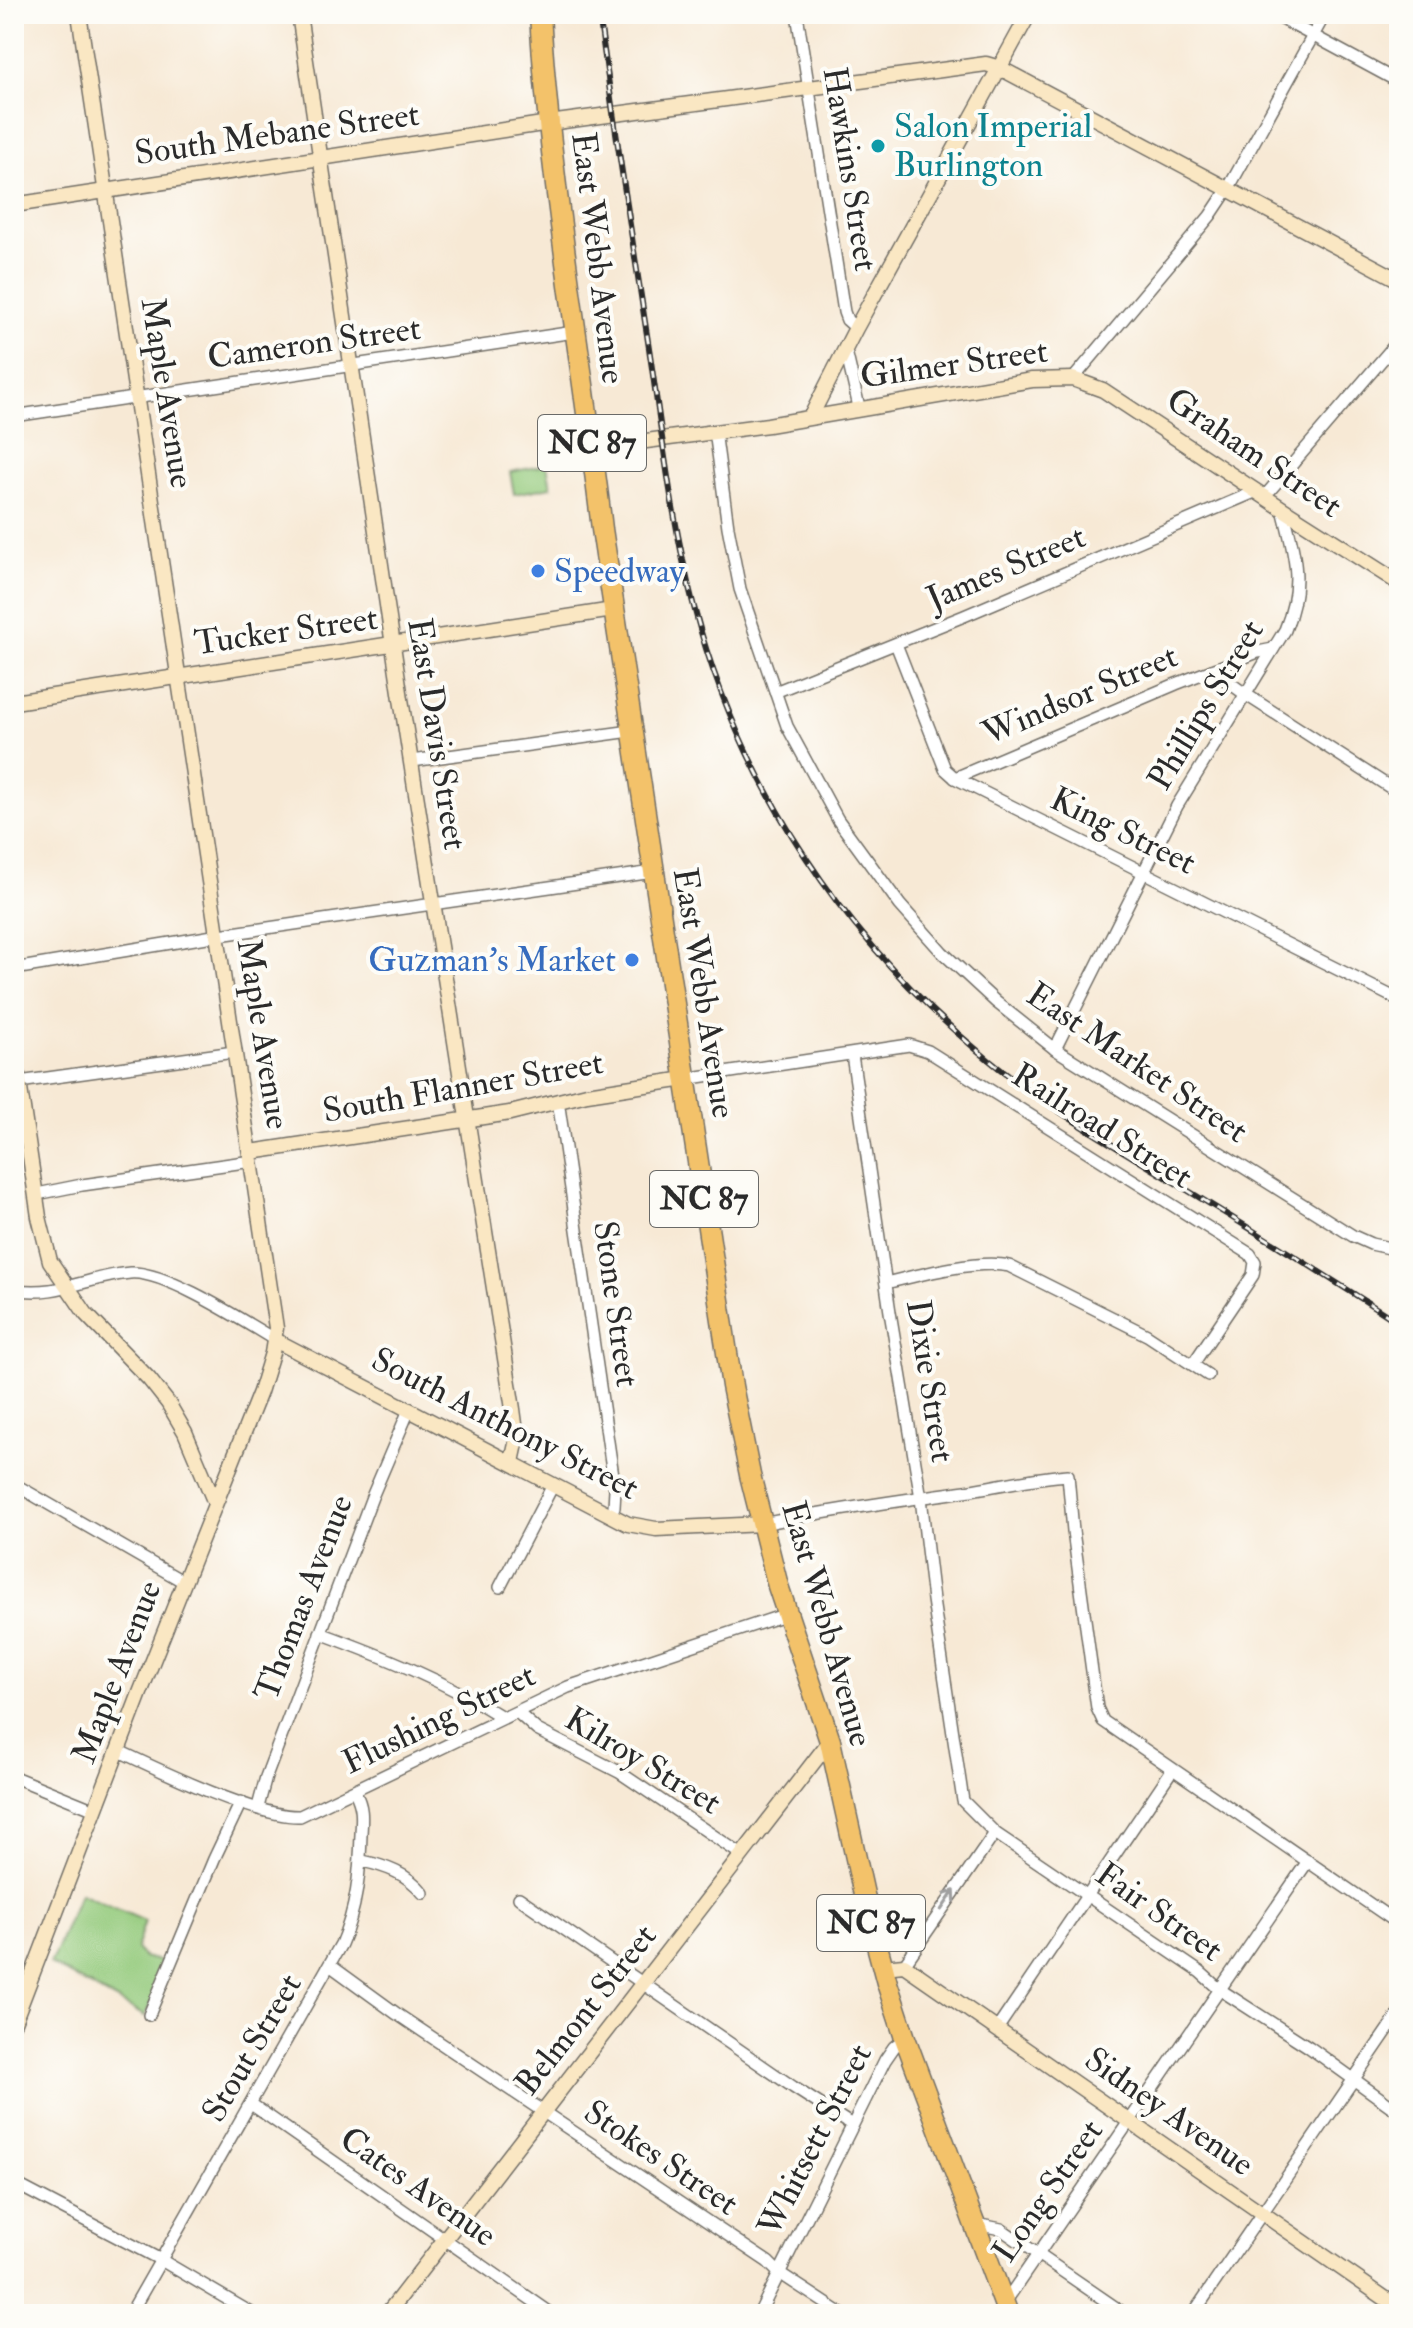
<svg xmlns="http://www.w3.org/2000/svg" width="1413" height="2328" font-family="'IM FELL Double Pica',serif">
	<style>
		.green { fill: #95cb7e; stroke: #607b54; stroke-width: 2 }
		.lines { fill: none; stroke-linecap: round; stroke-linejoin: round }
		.street-casing { stroke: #726e66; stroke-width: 14 }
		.secondary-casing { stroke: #726e66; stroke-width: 17 }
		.highway-casing { stroke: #726e66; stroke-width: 23 }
		.street { stroke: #fff; stroke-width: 11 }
		.secondary { stroke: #fae7c3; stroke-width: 14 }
		.highway { stroke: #f3c26a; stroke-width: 20 }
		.rail-casing { stroke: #2b2b2b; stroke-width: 6 }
		.rail { stroke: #fdfcf7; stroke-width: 3; stroke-dasharray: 9; stroke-linecap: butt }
		.oneway { stroke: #a0a0a0 }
		.culture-dot { fill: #0f9aa8; stroke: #fdfcf7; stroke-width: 3 }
		.shop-dot { fill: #3f7fe0; stroke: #fdfcf7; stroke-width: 3 }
		.labels { text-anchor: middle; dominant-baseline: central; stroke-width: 8; stroke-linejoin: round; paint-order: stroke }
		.shield { fill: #fdfcf7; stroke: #6a6a68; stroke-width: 2 }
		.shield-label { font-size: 32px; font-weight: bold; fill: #2b2b2b }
		.culture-label { font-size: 34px; fill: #0d838f; stroke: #fdfcf7; text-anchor: start }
		.street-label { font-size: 34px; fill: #2b2b2b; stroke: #fdfcf7 }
		.shop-label { font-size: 34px; fill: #366cbe; stroke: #fdfcf7; text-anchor: start }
	</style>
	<rect width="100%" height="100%" fill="#fdfcf7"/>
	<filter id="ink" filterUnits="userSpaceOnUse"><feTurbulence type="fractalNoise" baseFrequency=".0125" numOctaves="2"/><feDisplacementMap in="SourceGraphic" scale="16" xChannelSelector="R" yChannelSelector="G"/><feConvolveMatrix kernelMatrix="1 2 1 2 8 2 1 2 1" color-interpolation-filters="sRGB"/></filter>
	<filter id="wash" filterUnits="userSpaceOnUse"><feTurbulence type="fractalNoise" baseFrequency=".006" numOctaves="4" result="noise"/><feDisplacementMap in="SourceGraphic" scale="32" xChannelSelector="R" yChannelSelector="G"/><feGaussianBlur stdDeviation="1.8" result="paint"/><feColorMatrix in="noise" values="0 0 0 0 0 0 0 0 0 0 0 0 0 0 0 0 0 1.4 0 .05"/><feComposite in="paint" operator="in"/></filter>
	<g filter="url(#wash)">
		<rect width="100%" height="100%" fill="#f7e9d5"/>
		<g class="green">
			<path d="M547,465l4,22 -37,7 -4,-22z"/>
			<path d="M80,1893l65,28 -9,28 8,8 25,7 -24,52 -95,-52z"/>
		</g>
	</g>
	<g filter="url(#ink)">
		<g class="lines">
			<defs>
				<g id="street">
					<path d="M797,14l47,298 3,8 9,8"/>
					<path d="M1273,14l126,68"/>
					<path d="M846,351l13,56"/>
					<path d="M1073,379l137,-163 18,-27 97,-175"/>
					<path d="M14,416l560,-84"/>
					<path d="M715,431l13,96 12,62 47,137 51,94 62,85 42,47 54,50 59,47 298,187 18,8 28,6"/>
					<path d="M1265,496l134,-156"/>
					<path d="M896,644l49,125 10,9 444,222"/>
					<path d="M1212,670l33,24 154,99"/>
					<path d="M775,692l189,-76 293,-125"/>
					<path d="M412,761l219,-30"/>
					<path d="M955,778l221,-94 82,-32 15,-3"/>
					<path d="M14,969l205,-34 434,-63"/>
					<path d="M1055,1049l122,-243 108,-176c19,-46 10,-74 -2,-121"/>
					<path d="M852,1055l38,257 31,186 12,102 30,201 32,32 205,139 19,17 90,58 90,65"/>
					<path d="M685,1079l224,-34 19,6 322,203 5,8 -2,13 -60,89"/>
					<path d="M19,1082l215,-30"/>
					<path d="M558,1100l57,389 -1,18 -4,8"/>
					<path d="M37,1194l45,-9 170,-24"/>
					<path d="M886,1283c32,-8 91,-24 123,-17l138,69 61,40"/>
					<path d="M14,1289c39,9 77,-13 116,-16 35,-3 113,48 145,67"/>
					<path d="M14,1484l170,98"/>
					<path d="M763,1524c65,-14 130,-22 195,-32 37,-5 74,-15 110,-17l5,56 24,177 6,13 296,203"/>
					<path d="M500,1587l53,-102"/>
					<path d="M320,1633c63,23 125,48 182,84"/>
					<path d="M517,1712l20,18 82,42 123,83"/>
					<path d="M119,1751c40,19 140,67 181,65l268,-129 219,-73"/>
					<path d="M14,1777l81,33"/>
					<path d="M258,1807l8,-30 106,-280 37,-87"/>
					<path d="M362,1861c24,5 46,13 61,32"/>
					<path d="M519,1898l274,189 59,38"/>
					<path d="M904,1965l91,-132"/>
					<path d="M331,1966l66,48 371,248 10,10 64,42"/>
					<path d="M149,2015l65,-156 27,-57"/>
					<path d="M997,2029l175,-259"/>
					<path d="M251,2104l301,210"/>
					<path d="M14,2183l147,77 92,54"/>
					<path d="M976,2224l25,5 124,85"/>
					<path d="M130,2314l211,-370c16,-36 19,-71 20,-110 1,-17 2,-27 -6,-42"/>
					<path d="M759,2314l126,-254 9,-13 11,-9"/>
					<path d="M997,2314l311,-453"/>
					<path d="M1193,2314l206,-301"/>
				</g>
				<g id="secondary">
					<path d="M299,14l102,685 112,710 4,30 -5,23"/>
					<path d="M14,205l535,-82 437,-59 14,4 399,212"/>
					<path d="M811,416l45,-88 173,-314"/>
					<path d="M593,448l175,-23 264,-45 41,-1 30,11 180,119 116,74"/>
					<path d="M14,702l599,-92"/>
					<path d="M14,1048l25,169 11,44 36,53 63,65 19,24 17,29 30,71"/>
					<path d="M251,1152l259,-39 77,-19 98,-15"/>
					<path d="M275,1340l353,184 28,5 107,-5"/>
					<path d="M883,1967l21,-2 495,343"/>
					<path d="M14,2022l126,-329 120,-301 12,-39 4,-25 -197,-1314"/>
					<path d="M387,2314l443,-573"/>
				</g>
				<path id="highway" d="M540,14c10,173 42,344 62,515l130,857 18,89 28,111 52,155 37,167 20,75 18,55 103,276"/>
			</defs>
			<use href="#street" class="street-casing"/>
			<use href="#secondary" class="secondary-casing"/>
			<use href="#highway" class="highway-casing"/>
			<use href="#street" class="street"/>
			<use href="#secondary" class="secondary"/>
			<use href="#highway" class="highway"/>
			<defs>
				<path id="rail" d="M599,14c15,111 33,223 50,334 13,86 23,175 45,259 47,180 153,337 296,454 55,45 118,81 179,118 77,47 154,94 230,144"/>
			</defs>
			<use href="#rail" class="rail-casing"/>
			<use href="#rail" class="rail"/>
		</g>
		<defs><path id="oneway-shaft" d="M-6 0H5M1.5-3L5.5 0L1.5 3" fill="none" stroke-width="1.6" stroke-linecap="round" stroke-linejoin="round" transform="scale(2)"/></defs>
		<use class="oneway" href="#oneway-shaft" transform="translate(948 1900) rotate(-56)"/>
	</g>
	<circle class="culture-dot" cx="878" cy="146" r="8"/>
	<g class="shop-dot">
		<circle cx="538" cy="571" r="8"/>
		<circle cx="632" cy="960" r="8"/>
	</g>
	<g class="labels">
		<g class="shield">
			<rect x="538" y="415" width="108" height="56" rx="6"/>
			<rect x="650" y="1171" width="108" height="56" rx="6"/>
			<rect x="817" y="1895" width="108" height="56" rx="6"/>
		</g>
		<g class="shield-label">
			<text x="592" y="443">NC 87</text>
			<text x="704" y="1199">NC 87</text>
			<text x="871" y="1923">NC 87</text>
		</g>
		<g class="culture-label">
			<text x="894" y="126">Salon Imperial<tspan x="894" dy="39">Burlington</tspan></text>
		</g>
		<g class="street-label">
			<text transform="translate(277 134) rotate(-8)">South Mebane Street</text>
			<text transform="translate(850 169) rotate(81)">Hawkins Street</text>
			<text transform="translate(598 258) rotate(83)">East Webb Avenue</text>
			<text transform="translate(314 343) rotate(-8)">Cameron Street</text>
			<text transform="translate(954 364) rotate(-8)">Gilmer Street</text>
			<text transform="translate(167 393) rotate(81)">Maple Avenue</text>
			<text transform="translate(1254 453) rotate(34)">Graham Street</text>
			<text transform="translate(1006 568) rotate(-23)">James Street</text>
			<text transform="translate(286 631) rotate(-8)">Tucker Street</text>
			<text transform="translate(1080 695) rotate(-23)">Windsor Street</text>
			<text transform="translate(1206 705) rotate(-59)">Phillips Street</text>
			<text transform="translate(437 734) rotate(81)">East Davis Street</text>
			<text transform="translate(1123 831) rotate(26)">King Street</text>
			<text transform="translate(704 993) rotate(81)">East Webb Avenue</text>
			<text transform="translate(263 1034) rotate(81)">Maple Avenue</text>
			<text transform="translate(1137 1063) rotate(34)">East Market Street</text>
			<text transform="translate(463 1087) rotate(-10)">South Flanner Street</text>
			<text transform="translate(1102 1126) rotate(32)">Railroad Street</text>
			<text transform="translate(616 1304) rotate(82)">Stone Street</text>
			<text transform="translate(930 1381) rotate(81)">Dixie Street</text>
			<text transform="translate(505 1424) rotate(27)">South Anthony Street</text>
			<text transform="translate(304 1598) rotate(-69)">Thomas Avenue</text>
			<text transform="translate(827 1624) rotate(74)">East Webb Avenue</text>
			<text transform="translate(117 1672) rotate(-69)">Maple Avenue</text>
			<text transform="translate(439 1719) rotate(-26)">Flushing Street</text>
			<text transform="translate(643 1761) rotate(31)">Kilroy Street</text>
			<text transform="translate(1159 1912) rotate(35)">Fair Street</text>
			<text transform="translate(586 2010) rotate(-52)">Belmont Street</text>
			<text transform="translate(252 2048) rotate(-60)">Stout Street</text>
			<text transform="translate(1169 2112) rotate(35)">Sidney Avenue</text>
			<text transform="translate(815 2140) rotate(-63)">Whitsett Street</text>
			<text transform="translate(661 2158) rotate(34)">Stokes Street</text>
			<text transform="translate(418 2187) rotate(35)">Cates Avenue</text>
			<text transform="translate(1048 2191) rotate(-55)">Long Street</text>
		</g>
		<g class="shop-label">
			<text x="554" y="571">Speedway</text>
			<text x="616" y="960" text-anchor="end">Guzman's Market</text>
		</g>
	</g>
	<rect width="1413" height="2328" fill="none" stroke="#fdfcf7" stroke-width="48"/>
</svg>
